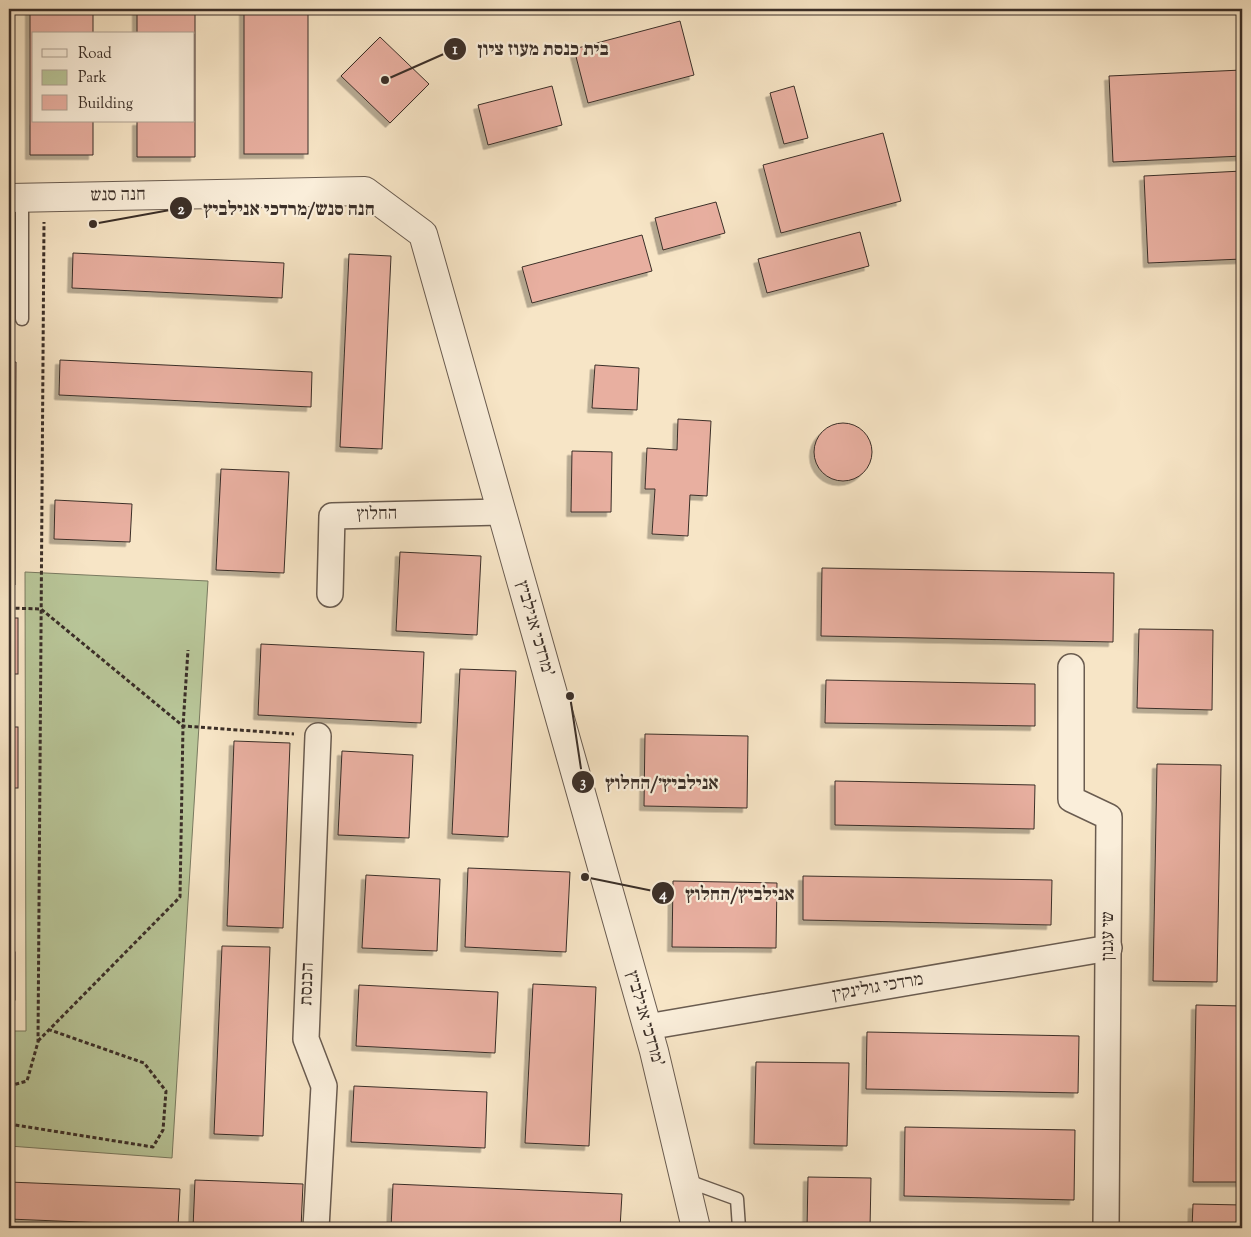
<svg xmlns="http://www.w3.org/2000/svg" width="1251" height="1237" font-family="'Sorts Mill Goudy','Frank Ruhl Libre',serif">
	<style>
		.green { fill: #b8c598; stroke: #7a7a60 }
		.building { fill: #e8afa0; stroke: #3b2f28; filter: url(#shadow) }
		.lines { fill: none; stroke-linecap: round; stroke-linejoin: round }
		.service-casing { stroke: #6a5c50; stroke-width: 15 }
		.minor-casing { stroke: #6a5c50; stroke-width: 28 }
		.tertiary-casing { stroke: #6a5c50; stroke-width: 30 }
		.path { stroke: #3b2f28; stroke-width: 3; stroke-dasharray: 4 2.5; stroke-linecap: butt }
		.service { stroke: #faeeda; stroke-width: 12 }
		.minor { stroke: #faeeda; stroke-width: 25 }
		.tertiary { stroke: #faeeda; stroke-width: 28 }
		.labels { text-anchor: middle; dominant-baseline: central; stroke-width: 4.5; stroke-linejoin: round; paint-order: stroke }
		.street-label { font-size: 18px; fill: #3b2f28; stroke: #faeeda }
		.leader { fill: none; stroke: #3b2f28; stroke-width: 2 }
		.callout-dot { fill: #3b2f28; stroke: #faeeda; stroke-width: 2 }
		.mark-label { font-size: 15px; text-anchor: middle; font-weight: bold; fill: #fff }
		.callout-label { font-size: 19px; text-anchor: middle; font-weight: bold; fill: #3b2f28; stroke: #faeeda; stroke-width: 4.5; stroke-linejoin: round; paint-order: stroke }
	</style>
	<defs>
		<filter id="shadow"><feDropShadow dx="-4.5" dy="4.5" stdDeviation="0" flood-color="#0004"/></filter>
	</defs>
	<rect width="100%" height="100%" fill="#f7e5c6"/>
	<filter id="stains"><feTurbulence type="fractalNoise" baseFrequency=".004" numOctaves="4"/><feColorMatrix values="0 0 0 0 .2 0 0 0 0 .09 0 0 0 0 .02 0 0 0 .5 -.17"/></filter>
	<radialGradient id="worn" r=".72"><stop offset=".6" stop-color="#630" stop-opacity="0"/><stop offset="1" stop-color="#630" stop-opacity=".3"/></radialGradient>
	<path class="green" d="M25,572l183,9 -36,577 -163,-12v-115h17z"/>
	<g class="building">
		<path d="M30,9h63v25h-59v87h59v34h-63z"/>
		<path d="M137,9h58v148h-58v-36h57v-87h-57z"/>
		<rect x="244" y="9" width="64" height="145"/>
		<path d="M680,21l14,54 -106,28 -14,-54z"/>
		<path d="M380,37l49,47 -39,39 -49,-47z"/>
		<path d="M1242,70v86l-129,6 -4,-86z"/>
		<path d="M552,86l10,39 -74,20 -10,-40z"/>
		<path d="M794,86l14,52 -24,6 -14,-51z"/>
		<path d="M883,133l18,68 -120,32 -18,-68z"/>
		<path d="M1242,171v88l-94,4 -4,-87z"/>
		<path d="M716,202l9,31 -62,17 -8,-32z"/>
		<path d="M860,232l9,34 -102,27 -9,-34z"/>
		<path d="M642,235l10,36 -120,32 -10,-36z"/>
		<path d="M73,253l211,10 -2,35 -210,-10z"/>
		<path d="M349,254l42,2 -9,193 -42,-2z"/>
		<path d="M60,360l252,12 -1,35 -252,-12z"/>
		<path d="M9,362h7l-1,223h-6z"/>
		<path d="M595,365l44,3 -2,42 -45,-2z"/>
		<path d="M678,419l33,2 -4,75 -17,-1 -2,41 -36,-2 3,-45h-10l2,-41 30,2z"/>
		<circle cx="843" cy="452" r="29"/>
		<path d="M572,451l40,1 -1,60h-40z"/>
		<path d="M221,469l68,3 -5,101 -68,-3z"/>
		<path d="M55,500l77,4 -2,38 -76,-3z"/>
		<path d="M400,552l81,4 -4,79 -81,-4z"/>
		<path d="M822,568l292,5 -1,69 -292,-6z"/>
		<rect x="9" y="618" width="9" height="56"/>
		<path d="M1139,629l74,1 -1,80 -75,-2z"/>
		<path d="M261,644l163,8 -3,71 -163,-8z"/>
		<path d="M460,669l56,2 -8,166 -56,-3z"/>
		<path d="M826,680l209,4v42l-210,-3z"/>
		<rect x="9" y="727" width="9" height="61"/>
		<path d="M645,734l103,2 -1,72 -103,-2z"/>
		<path d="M234,741l56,2 -7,185 -56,-2z"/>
		<path d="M342,751l71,4 -4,83 -71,-3z"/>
		<path d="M1157,764l64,1 -4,217 -64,-1z"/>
		<path d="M835,781l200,4 -1,44 -199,-4z"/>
		<path d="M468,868l102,4 -4,80 -101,-5z"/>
		<path d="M366,875l74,4 -3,72 -75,-3z"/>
		<path d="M803,876l249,4 -1,45 -248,-5z"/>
		<path d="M673,881l104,2 -1,65 -104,-1z"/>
		<path d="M222,946l48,1 -7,189 -49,-2z"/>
		<rect x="9" y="952" width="6" height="48"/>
		<path d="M533,984l63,3 -7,159 -64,-3z"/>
		<path d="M359,985l139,7 -3,61 -139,-7z"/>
		<path d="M1196,1005l46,1v176h-49z"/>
		<path d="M867,1032l212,4 -1,57 -212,-4z"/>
		<path d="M756,1062l93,1 -2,83 -93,-2z"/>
		<path d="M354,1086l133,6 -2,56 -134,-6z"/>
		<path d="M905,1127l170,3 -1,70 -170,-4z"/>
		<path d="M808,1177l63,1 -1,50h-63z"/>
		<path d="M195,1180l108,4 -2,44h-108z"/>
		<path d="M9,1182l171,7 -2,37 -169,-7z"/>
		<path d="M393,1184l229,10 -2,34h-229z"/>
		<path d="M1193,1204l49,1v23h-50z"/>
	</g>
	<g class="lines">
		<defs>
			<g id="service">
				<path d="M22,319v-121"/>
				<path d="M685,1180l52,19 2,29"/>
			</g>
			<g id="minor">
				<path d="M330,594l2,-78 169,-4"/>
				<path d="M1071,667v132l38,18 -3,411"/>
				<path d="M647,1027l462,-79"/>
				<path d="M316,1228l8,-142 -18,-47 12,-303"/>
			</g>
			<path id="tertiary" d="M9,198l356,-7 58,43 231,817 42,177"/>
		</defs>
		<use href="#service" class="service-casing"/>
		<use href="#minor" class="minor-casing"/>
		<use href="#tertiary" class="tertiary-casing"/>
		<g class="path">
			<path d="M9,608l32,1 142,117 111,8"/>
			<path d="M38,1041l142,-144 3,-171 5,-76"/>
			<path d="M9,1086l18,-5 11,-39 6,-820"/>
			<path d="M9,1124l144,23 10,-17 3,-39 -22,-28 -94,-33"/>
		</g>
		<use href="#service" class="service"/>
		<use href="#minor" class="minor"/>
		<use href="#tertiary" class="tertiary"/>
	</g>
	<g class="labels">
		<g class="street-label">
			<text transform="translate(118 196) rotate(-1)">חנה סנש</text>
			<text transform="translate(377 515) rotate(-1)">החלוץ</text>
			<text transform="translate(534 629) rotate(74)">מרדכי אנילביץ'</text>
			<text transform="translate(1109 936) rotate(-90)">שי עגנון</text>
			<text transform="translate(308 984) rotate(-88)">הכנסת</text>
			<text transform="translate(878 988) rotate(-10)">מרדכי גולינקין</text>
			<text transform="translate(644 1019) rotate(74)">מרדכי אנילביץ'</text>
		</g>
	</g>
	<path class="leader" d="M385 80L455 49M93 224L181 208M570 696L583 782M585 877L663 893"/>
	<g class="callout-dot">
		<circle cx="385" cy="80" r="5"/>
		<circle cx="93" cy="224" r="5"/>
		<circle cx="570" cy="696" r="5"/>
		<circle cx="585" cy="877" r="5"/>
		<circle cx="455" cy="49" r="12"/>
		<circle cx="181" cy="208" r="12"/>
		<circle cx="583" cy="782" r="12"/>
		<circle cx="663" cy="893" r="12"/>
	</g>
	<g class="mark-label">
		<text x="455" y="54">1</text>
		<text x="181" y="214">2</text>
		<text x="583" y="787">3</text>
		<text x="663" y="899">4</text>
	</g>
	<g class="callout-label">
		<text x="543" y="55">בית כנסת מעוז ציון</text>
		<text x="289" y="215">חנה סנש/מרדכי אנילביץ</text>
		<text x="662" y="789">אנילביץ׳/החלוץ</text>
		<text x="740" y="900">אנילביץ/החלוץ</text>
	</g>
	<rect width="1251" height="1237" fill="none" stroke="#f7e5c6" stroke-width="30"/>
	<rect x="10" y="10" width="1231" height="1217" fill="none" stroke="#3b2f28" stroke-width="2.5"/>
	<rect x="15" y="15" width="1221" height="1207" fill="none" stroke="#3b2f28"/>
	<rect x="32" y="32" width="162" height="90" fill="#faeeda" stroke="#aea293"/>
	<rect x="42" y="49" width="25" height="8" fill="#faeeda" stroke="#aea293"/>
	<text x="78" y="58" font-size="15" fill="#3b2f28">Road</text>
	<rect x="42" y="70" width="25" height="15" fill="#b8c598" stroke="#aea293"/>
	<text x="78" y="82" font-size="15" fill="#3b2f28">Park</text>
	<rect x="42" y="95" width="25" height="15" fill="#e8afa0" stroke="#aea293"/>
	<text x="78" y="108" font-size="15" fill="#3b2f28">Building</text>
	<rect width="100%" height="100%" filter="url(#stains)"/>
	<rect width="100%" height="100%" fill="url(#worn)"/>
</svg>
